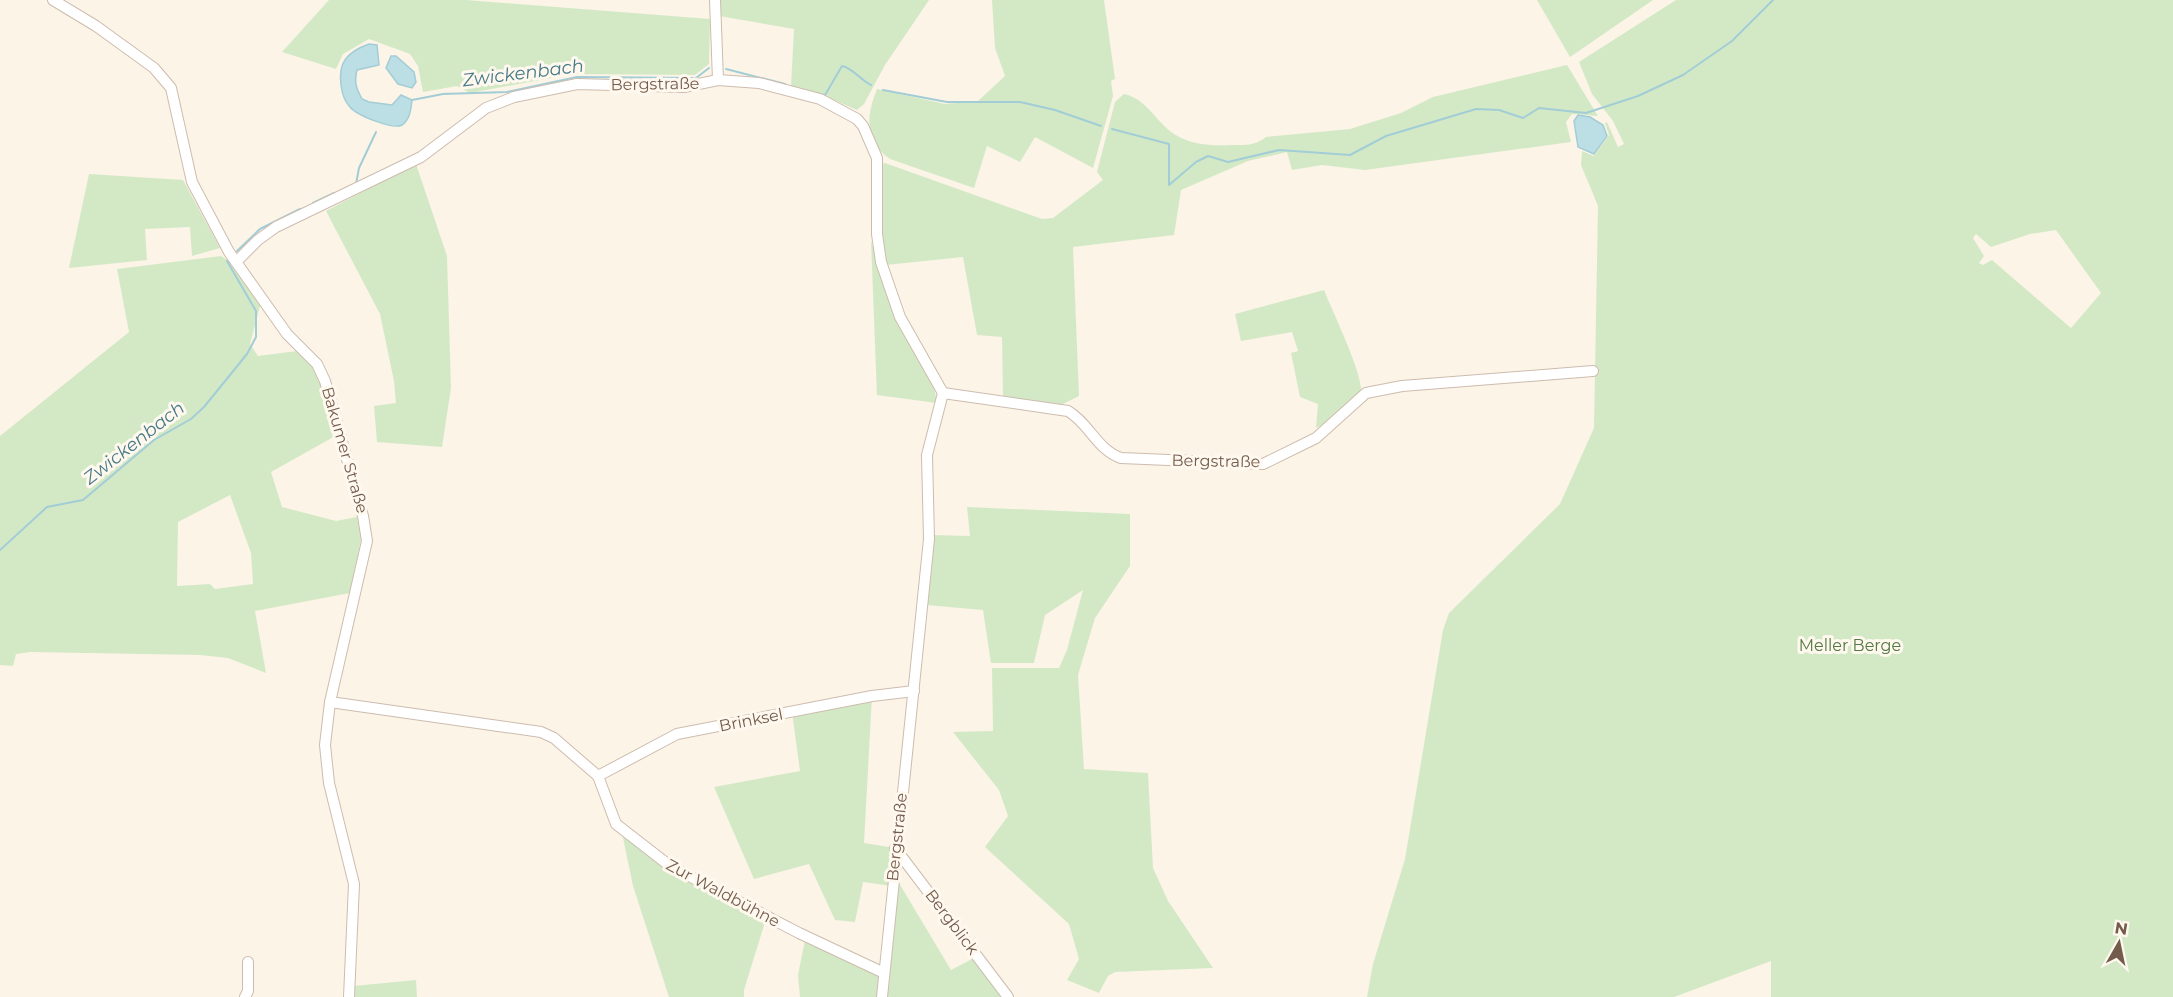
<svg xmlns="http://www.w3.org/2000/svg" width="2173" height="997" font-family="Montserrat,sans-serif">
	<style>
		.green { fill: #d3e9c6; fill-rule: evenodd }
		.water { fill: #bcdee5; stroke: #a3cdd6; stroke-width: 1.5 }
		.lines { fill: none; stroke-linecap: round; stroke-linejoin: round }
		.stream { stroke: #a3cdd6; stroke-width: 2 }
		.minor-casing { stroke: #cdbcae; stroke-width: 12 }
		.minor { stroke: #fff; stroke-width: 10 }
		.labels { text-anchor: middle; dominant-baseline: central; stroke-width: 6; stroke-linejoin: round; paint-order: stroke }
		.street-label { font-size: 16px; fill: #745c4c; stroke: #fef8ee }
		.park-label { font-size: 16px; fill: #547944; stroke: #fef8ee }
		.water-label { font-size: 18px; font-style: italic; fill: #477a87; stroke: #fef8ee }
	</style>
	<rect width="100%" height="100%" fill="#fcf4e7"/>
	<g class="green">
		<path d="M329,0h137l244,19 -1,45 -14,11 -123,-1 -102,19 -13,-7 -34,6 -5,-26 -8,-12 -41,-15 -26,15 -7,15 -54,-17z"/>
		<path d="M720,0h209l-44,65 -21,39 -7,6 -32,-14 -34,-10 3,-57 -75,-13z"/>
		<path d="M992,0h112l11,79 -4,2 2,15 -20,72 -58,-31 -15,25 -33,-16 -13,42 -84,-29c-26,-18 -24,-43 -13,-70l68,15 33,-3 27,-25 -10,-28z"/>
		<path d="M1537,0h116l-83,57z"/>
		<path d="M1676,0h497v997h-402v-36l-97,36h-307l6,-33 32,-105 38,-229 6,-17 111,-109 34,-76 4,-222 -17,-41 1,-14 12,5 15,-21 -4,-12 2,-1 11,25 6,-3 -11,-23 -21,-27 -13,-32zM2056,230l45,63 -30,35 -79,-68 -9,5 -4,-2 5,-7 -11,-18 3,-4 15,13 39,-13z"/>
		<path d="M1567,65l31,51 -26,-2 -6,8 5,20 -206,28 -43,-5 -30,5 -5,-18 -39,9 -67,29 -7,45 -101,12 6,149 -20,10 -56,-8 -1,-61 -25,-2 -14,-78 -77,8 -6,-31 -1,-69 6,-2 157,56 11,-1 50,-38 -6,-8 18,-70 9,-8c22,4 32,28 50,40 17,11 37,12 58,11 13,0 23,1 34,-8l84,-8 51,-16 32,-16z"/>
		<path d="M416,164l31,92 4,132 -9,59 -65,-5 -3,-36 22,-3 -2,-22 -14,-67 -54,-103z"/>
		<path d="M89,174l94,6 37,68 -28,8 -2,-29 -45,2 2,31 -78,8z"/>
		<path d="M871,241l26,81 36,61 4,20 -60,-8z"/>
		<path d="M221,256l11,7 28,43 -10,38 8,12 39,-5 19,18 21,66 -66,37 11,35 54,14 21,-4 4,22 -11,54 -95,18 11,62 -38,-15 -28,-3 -170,-3 -14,2 -3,12 -13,-1v-229l129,-104 -12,-63zM230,495l21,58 2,31 -38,5 -5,-5 -33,2 1,-64z"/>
		<path d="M1324,290c8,20 38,83 37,100 -1,11 -35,34 -45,38l2,-24 -18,-7 -9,-44 7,-2 -6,-19 -51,9 -6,-27z"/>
		<path d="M967,507l163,7v52l-35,52 -17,57 6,94 64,4 5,95 15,33 45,67 -98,4 -7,4 -9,17 -32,-13 12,-21 -10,-35 -84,-77 23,-31 -9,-26 -46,-58 40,-1 -1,-63h67l8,-18 16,-60 -38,25 -11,48h-43l-8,-53 -57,-5 7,-70 37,1z"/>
		<path d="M872,696l-8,147 31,5 -2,25 58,97 25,-13 31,40h-207l-2,-22 7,-35 73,36 9,1 5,-91 -29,-4 -8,40 -20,-2 -26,-56 -55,15 -40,-92 86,-16 -8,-59z"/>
		<path d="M622,833l143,89 -21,68v7h-75l-36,-111z"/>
		<path d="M416,980l1,17h-64v-11z"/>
	</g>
	<g class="water">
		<path d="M369,44l8,1 2,20 -22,5c-3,12 -1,18 5,29l7,3 23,3 9,-10 11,5c-1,9 -2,20 -10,25 -9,5 -46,-10 -52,-18 -6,-6 -8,-14 -9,-22 -3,-23 6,-33 28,-41z"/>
		<path d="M391,56h5l18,16 2,10 -4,6 -14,-4 -12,-16z"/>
		<path d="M1578,115l12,2 13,8 4,11 -13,18 -16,-7 -4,-26z"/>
	</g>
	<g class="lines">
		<g class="stream">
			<path d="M726,69l59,15"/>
			<path d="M883,90l64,12h73l35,8 46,16"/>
			<path d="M819,94l6,1 17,-29c11,2 18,14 29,19"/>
			<path d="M412,100l31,-6 64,-2 70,-15 119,1 13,-10"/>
			<path d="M1112,129l57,15v41l27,-23 12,-6 20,6 51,-12 71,5 36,-19 90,-27 23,1 24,8 16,-10 47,5 52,-17 45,-21 49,-34 41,-41"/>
			<path d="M356,184l3,-16 17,-36"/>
			<path d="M313,203l21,-10"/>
			<path d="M237,251l23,-22 40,-20"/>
			<path d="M0,550l47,-43 36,-7 71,-60 37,-21 13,-12 43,-53 9,-17v-26l-29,-50"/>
		</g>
		<defs>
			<g id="minor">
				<path d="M53,0l43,26 58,42 17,20 21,94 37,70 58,82 30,30 8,17 38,135 4,25 -37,161 -5,43 4,38 25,101 -5,113"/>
				<path d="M715,0l3,80"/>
				<path d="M236,262l22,-22 18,-13 145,-70 65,-49 28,-11 63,-13 107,3 34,-7 41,3 61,16 37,20 6,7 14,32v76l4,28 19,55 43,76 -16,62 2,84 -47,458"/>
				<path d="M943,393l125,18c21,12 29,39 53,47l142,6 53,-26 50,-45 36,-7 191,-15"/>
				<path d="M330,702l211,30 13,6 44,38 18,48 54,42 129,67 83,39"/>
				<path d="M598,776l79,-42 195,-38 42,-5"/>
				<path d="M895,848l113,149"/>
				<path d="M245,997l3,-6v-29"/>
			</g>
		</defs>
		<use href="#minor" class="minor-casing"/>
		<use href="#minor" class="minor"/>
	</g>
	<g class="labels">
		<g class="street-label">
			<text transform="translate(655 84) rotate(-1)">Bergstraße</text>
			<text transform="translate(345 450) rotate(74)">Bakumer Straße</text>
			<text transform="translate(1216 461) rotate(1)">Bergstraße</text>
			<text transform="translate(751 720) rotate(-11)">Brinksel</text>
			<text transform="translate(897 837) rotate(-84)">Bergstraße</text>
			<text transform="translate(723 893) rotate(28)">Zur Waldbühne</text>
			<text transform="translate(952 922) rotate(53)">Bergblick</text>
		</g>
		<g class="park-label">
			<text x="1850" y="645">Meller Berge</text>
		</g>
		<g class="water-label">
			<text transform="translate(523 73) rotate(-7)">Zwickenbach</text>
			<text transform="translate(134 443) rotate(-38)">Zwickenbach</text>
		</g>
	</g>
	<g transform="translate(2119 943) rotate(9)" stroke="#fef8ee" stroke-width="4.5" paint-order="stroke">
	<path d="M0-4.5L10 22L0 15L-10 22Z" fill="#745c4c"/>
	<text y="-9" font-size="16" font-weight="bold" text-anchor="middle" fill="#745c4c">N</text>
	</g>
</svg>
